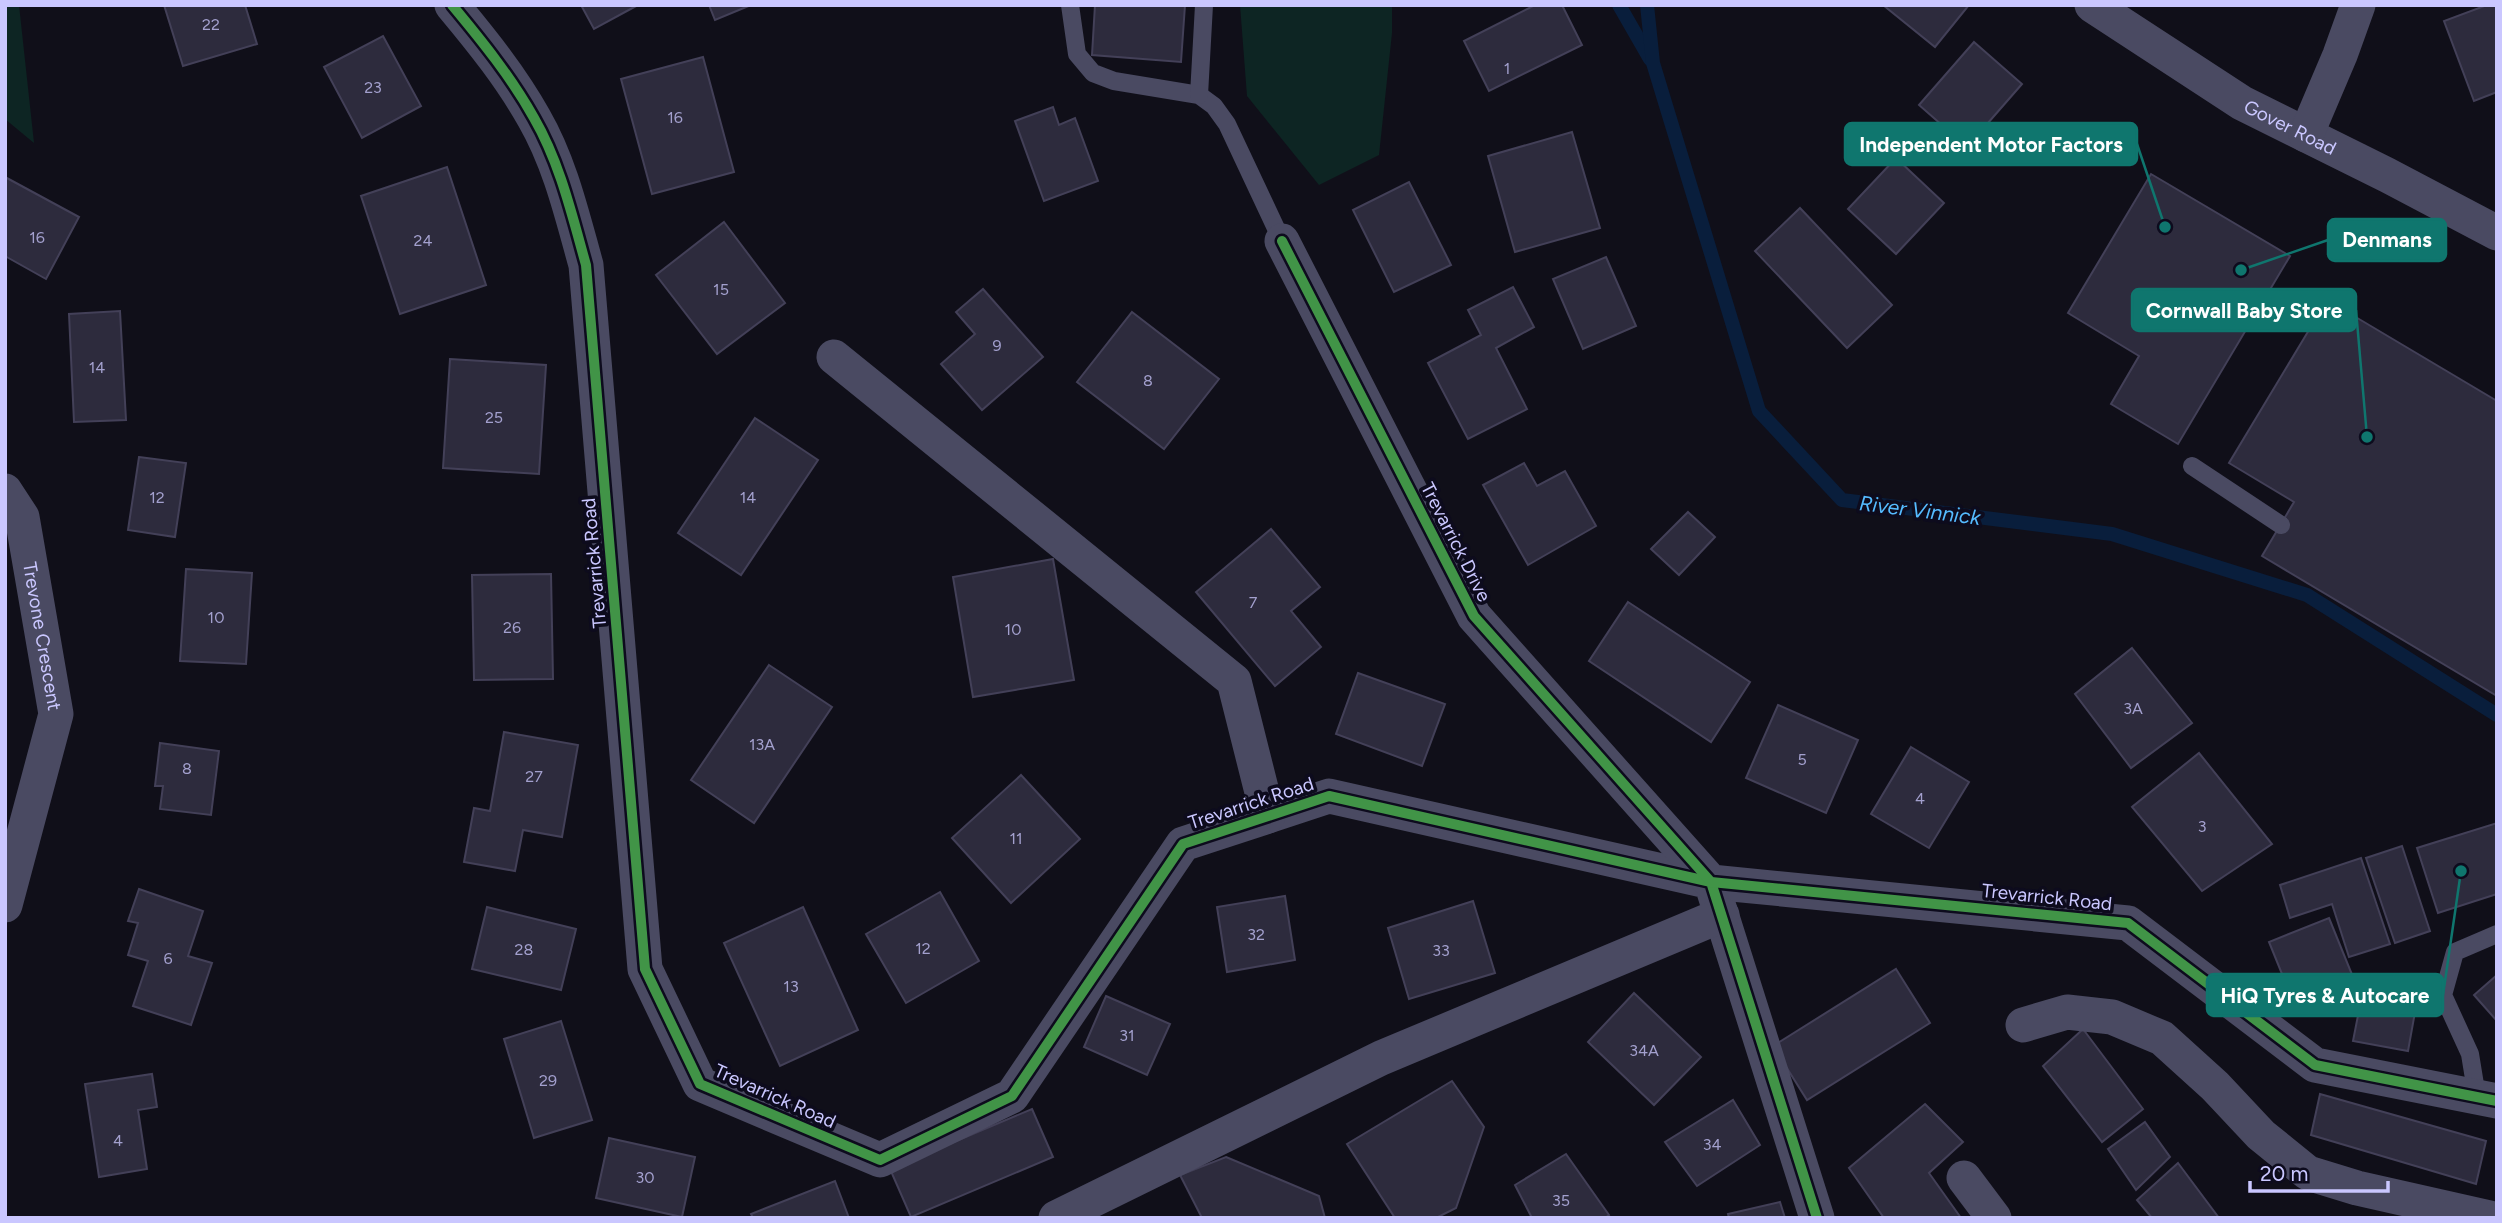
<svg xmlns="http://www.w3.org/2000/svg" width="2502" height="1223" font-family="Figtree,sans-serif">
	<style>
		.green { fill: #0d2523 }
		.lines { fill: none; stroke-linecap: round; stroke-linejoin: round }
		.stream { stroke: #091e3c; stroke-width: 14 }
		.building { fill: #2d2b3d; stroke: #434058; stroke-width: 2 }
		.lane { stroke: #4a4a62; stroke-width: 18 }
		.street { stroke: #4a4a62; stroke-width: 35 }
		.cycleway-casing { stroke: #0d0b1d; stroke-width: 15 }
		.cycleway { stroke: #419447; stroke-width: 10 }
		.labels { text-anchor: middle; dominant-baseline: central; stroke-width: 7; stroke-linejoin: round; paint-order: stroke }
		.number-label { font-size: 16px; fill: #a3a0ce }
		.street-label { font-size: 19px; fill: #cac7ff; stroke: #0d0b1d }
		.water-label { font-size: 21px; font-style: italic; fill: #5bf; stroke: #0d0b1d }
		.leader { fill: none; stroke: #0f766e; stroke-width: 2.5 }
		.callout-dot { fill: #0f766e; stroke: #0d0b1d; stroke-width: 2.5 }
		.callout { fill: #0f766e; stroke: #0f766e; stroke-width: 2.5 }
		.callout-label { font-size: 21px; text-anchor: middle; font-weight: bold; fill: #fff }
	</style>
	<rect width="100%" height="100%" fill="#100f19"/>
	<g class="green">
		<path d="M5,5h14l15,138 -29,-24z"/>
		<path d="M1240,5h152v28l-13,122 -60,30 -72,-89z"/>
	</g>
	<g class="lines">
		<g class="stream">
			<path d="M1619,5l31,54"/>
			<path d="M1647,5l6,58 106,348 83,89 270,34 195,61 190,120"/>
		</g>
	</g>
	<g class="building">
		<path d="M164,5h81l12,39 -74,22z"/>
		<path d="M581,5h57l-44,24z"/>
		<path d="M709,5h42l-36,15z"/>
		<path d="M1095,5h90l-4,57 -89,-7z"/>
		<path d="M1535,5h27l20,40 -93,46 -25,-50z"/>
		<path d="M1883,5h86l-34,42z"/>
		<path d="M2487,5h10v87l-23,9 -30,-80z"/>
		<path d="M383,36l38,70 -59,32 -38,-71z"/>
		<path d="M1974,42l48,42 -55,63 -48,-42z"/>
		<path d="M703,57l31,115 -82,22 -31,-115z"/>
		<path d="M1053,107l6,18 16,-7 23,63 -54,20 -29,-80z"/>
		<path d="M1572,132l28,96 -85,24 -27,-96z"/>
		<path d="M1896,158l48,45 -48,51 -48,-45z"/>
		<path d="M447,167l39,118 -86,29 -39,-118z"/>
		<path d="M2151,174l139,82 -112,188 -67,-40 28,-48 -71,-43z"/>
		<path d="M5,177l74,40 -33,62 -41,-23z"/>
		<path d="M1409,182l42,83 -57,27 -41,-82z"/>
		<path d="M1800,208l92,97 -45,43 -92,-97z"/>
		<path d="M724,222l61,81 -68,51 -61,-79z"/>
		<path d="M1606,257l30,69 -53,23 -30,-70z"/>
		<path d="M1513,287l21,40 -38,21 31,61 -59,30 -40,-76 53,-28 -13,-25z"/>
		<path d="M983,289l60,68 -61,53 -41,-46 34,-30 -19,-22z"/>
		<path d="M2327,300l170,101v295l-235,-140 32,-54 -65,-39z"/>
		<path d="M120,311l6,109 -52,2 -5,-108z"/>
		<path d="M1132,312l87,67 -55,70 -87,-67z"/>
		<path d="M450,359l96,6 -7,109 -96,-6z"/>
		<path d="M755,418l63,42 -77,115 -63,-42z"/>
		<path d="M139,457l47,6 -11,74 -47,-7z"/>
		<path d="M1524,463l13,23 28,-15 31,55 -68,39 -45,-80z"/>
		<path d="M1688,512l27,25 -36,38 -28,-26z"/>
		<path d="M1271,529l49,58 -29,24 30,36 -46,39 -79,-94z"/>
		<path d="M1053,559l21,121 -101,17 -20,-120z"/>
		<path d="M186,569l66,4 -6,91 -66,-3z"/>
		<path d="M551,574l2,105 -79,1 -2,-105z"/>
		<path d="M1628,602l122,80 -39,60 -122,-81z"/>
		<path d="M2132,648l60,75 -61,45 -56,-74z"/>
		<path d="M769,665l63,42 -78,116 -63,-43z"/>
		<path d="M1358,673l87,31 -23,62 -86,-32z"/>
		<path d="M1778,705l80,35 -32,73 -80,-35z"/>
		<path d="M504,732l74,13 -16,92 -39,-7 -8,41 -51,-9 10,-54 16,3z"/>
		<path d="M160,743l59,8 -8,64 -51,-6 3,-23h-8z"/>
		<path d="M1911,747l58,35 -40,66 -58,-34z"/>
		<path d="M2199,753l73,91 -70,47 -70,-84z"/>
		<path d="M1021,775l59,64 -69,64 -59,-65z"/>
		<path d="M2497,823v71l-59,19 -21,-65z"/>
		<path d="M2402,846l28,85 -35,12 -29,-85z"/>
		<path d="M2361,858l29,86 -41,13 -17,-53 -42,14 -10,-33z"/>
		<path d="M139,889l64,22 -15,45 24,7 -21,62 -58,-19 15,-45 -20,-6 10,-32 -10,-2z"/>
		<path d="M940,892l39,69 -73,42 -40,-69z"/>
		<path d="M1285,896l10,64 -68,12 -10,-65z"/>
		<path d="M1473,901l22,72 -86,26 -21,-71z"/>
		<path d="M487,907l89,22 -15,61 -89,-21z"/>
		<path d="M803,907l55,123 -78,36 -56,-123z"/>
		<path d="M2329,918l26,64 -60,24 -26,-64z"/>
		<path d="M1896,969l34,54 -123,77 -34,-54z"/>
		<path d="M2497,975v46l-23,-26z"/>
		<path d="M2363,990l54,11 -9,50 -55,-10z"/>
		<path d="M1634,993l67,64 -47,48 -66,-63z"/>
		<path d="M1106,996l64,28 -23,51 -63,-28z"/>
		<path d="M561,1021l31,99 -58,18 -30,-99z"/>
		<path d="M2083,1029l60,80 -41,33 -59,-76z"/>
		<path d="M152,1074l5,33 -19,3 9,59 -48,8 -14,-93z"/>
		<path d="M1452,1081l32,46 -28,81 -20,10h-41l-48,-74z"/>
		<path d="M2320,1094l166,47 -10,43 -165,-49z"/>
		<path d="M1733,1100l27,45 -63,41 -32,-44z"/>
		<path d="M1925,1104l38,38 -34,31 32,45h-77l-35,-50z"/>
		<path d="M1032,1109l21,48 -142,60 -21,-48z"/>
		<path d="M2145,1122l25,35 -34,33 -28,-41z"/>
		<path d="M609,1138l86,19 -13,60 -86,-19z"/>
		<path d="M1566,1154l43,61 -4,3h-73l-17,-33z"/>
		<path d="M1226,1157l93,39 6,22h-123l-22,-43z"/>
		<path d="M2178,1163l41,55h-67l-15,-18z"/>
		<path d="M835,1181l14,37h-96l-2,-4z"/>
		<path d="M1780,1202l5,16h-56l-1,-4z"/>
	</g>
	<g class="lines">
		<g class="lane">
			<path d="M1070,5l7,49 16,19 21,8 85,14 15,11 13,18 55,117"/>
			<path d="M1199,95l5,-90"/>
			<path d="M2192,466l89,59"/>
			<path d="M2477,1097l-7,-43 -27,-59 12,-43 42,-18"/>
		</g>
		<g class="street">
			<path d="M452,5c30,36 59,72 82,113 26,45 38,97 52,147l59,704 55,115 180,76 132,-64 171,-252 146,-48 382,86 106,336"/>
			<path id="s1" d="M2092,5l150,98 145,72 110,58"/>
			<path d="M2306,135l34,-80 18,-50"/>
			<path d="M1282,241l192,375 237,266 417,41 187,142 182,36"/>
			<path d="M834,357l400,324 34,135"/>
			<path id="s2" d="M5,491l17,26 34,197 -51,191"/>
			<path d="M2023,1025l44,-13 45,5 50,21 53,48 46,49 47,38 49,15 133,30"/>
			<path d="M1964,1178l30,40"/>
			<path d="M1056,1218l325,-160 341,-143"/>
		</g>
		<defs>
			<g id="cycleway">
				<path d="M452,5c30,36 59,72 82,113 26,45 38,97 52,147l59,704 55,115 180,76 132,-64 171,-252 146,-48 382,86 106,336"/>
				<path d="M1282,241l192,375 237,266 417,41 187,142 182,36"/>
			</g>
		</defs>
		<use href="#cycleway" class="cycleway-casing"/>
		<use href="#cycleway" class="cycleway"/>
	</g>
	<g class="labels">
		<g class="number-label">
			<text x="211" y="24">22</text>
			<text x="1507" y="68">1</text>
			<text x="373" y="87">23</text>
			<text x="675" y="117">16</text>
			<text x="37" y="237">16</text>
			<text x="423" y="240">24</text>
			<text x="721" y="289">15</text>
			<text x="997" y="345">9</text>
			<text x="97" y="367">14</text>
			<text x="1148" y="380">8</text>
			<text x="494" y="417">25</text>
			<text x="157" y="497">12</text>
			<text x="748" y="497">14</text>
			<text x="1253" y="602">7</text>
			<text x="216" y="617">10</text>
			<text x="512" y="627">26</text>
			<text x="1013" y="629">10</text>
			<text x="2133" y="708">3A</text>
			<text x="762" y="744">13A</text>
			<text x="1802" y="759">5</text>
			<text x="187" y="768">8</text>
			<text x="534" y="776">27</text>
			<text x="1920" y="798">4</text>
			<text x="2202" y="826">3</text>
			<text x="1016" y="838">11</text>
			<text x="1256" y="934">32</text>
			<text x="923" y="948">12</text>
			<text x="524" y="949">28</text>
			<text x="1441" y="950">33</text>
			<text x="168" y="958">6</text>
			<text x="791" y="986">13</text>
			<text x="1127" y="1035">31</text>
			<text x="1644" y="1050">34A</text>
			<text x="548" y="1080">29</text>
			<text x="118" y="1140">4</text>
			<text x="1712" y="1144">34</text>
			<text x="645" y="1177">30</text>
			<text x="1561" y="1200">35</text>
		</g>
		<g class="street-label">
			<text stroke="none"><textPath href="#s1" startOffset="233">Gover Road</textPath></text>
			<text transform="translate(1456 542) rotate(63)">Trevarrick Drive</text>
			<text transform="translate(594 563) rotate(-95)">Trevarrick Road</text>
			<text stroke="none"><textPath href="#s2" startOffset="152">Trevone Crescent</textPath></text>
			<text transform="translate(1251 803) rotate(-18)">Trevarrick Road</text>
			<text transform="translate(2047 897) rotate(6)">Trevarrick Road</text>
			<text transform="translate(775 1096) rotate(24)">Trevarrick Road</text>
		</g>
		<g class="water-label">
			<text transform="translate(1920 510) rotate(7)">River Vinnick</text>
		</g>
	</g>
	<path class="leader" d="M2165 227L2137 144M2241 270L2328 240M2367 437L2356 310M2461 871L2443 995"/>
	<g class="callout-dot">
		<circle cx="2165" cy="227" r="7"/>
		<circle cx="2241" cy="270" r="7"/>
		<circle cx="2367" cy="437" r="7"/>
		<circle cx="2461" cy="871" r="7"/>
	</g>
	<g class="callout">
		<rect x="1845" y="123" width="292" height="42" rx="7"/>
		<rect x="2328" y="219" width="118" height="42" rx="7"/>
		<rect x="2132" y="289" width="224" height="42" rx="7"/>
		<rect x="2207" y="974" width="236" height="42" rx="7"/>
	</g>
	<g class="callout-label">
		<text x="1991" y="152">Independent Motor Factors</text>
		<text x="2387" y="247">Denmans</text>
		<text x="2244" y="318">Cornwall Baby Store</text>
		<text x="2325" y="1003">HiQ Tyres &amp; Autocare</text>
	</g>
	<rect width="2502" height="1223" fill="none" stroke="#cac7ff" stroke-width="14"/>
	<path d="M2250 1181v10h138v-10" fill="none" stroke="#cac7ff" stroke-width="3.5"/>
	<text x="2260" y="1181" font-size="21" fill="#cac7ff" stroke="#0d0b1d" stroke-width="5" paint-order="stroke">20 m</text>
</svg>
